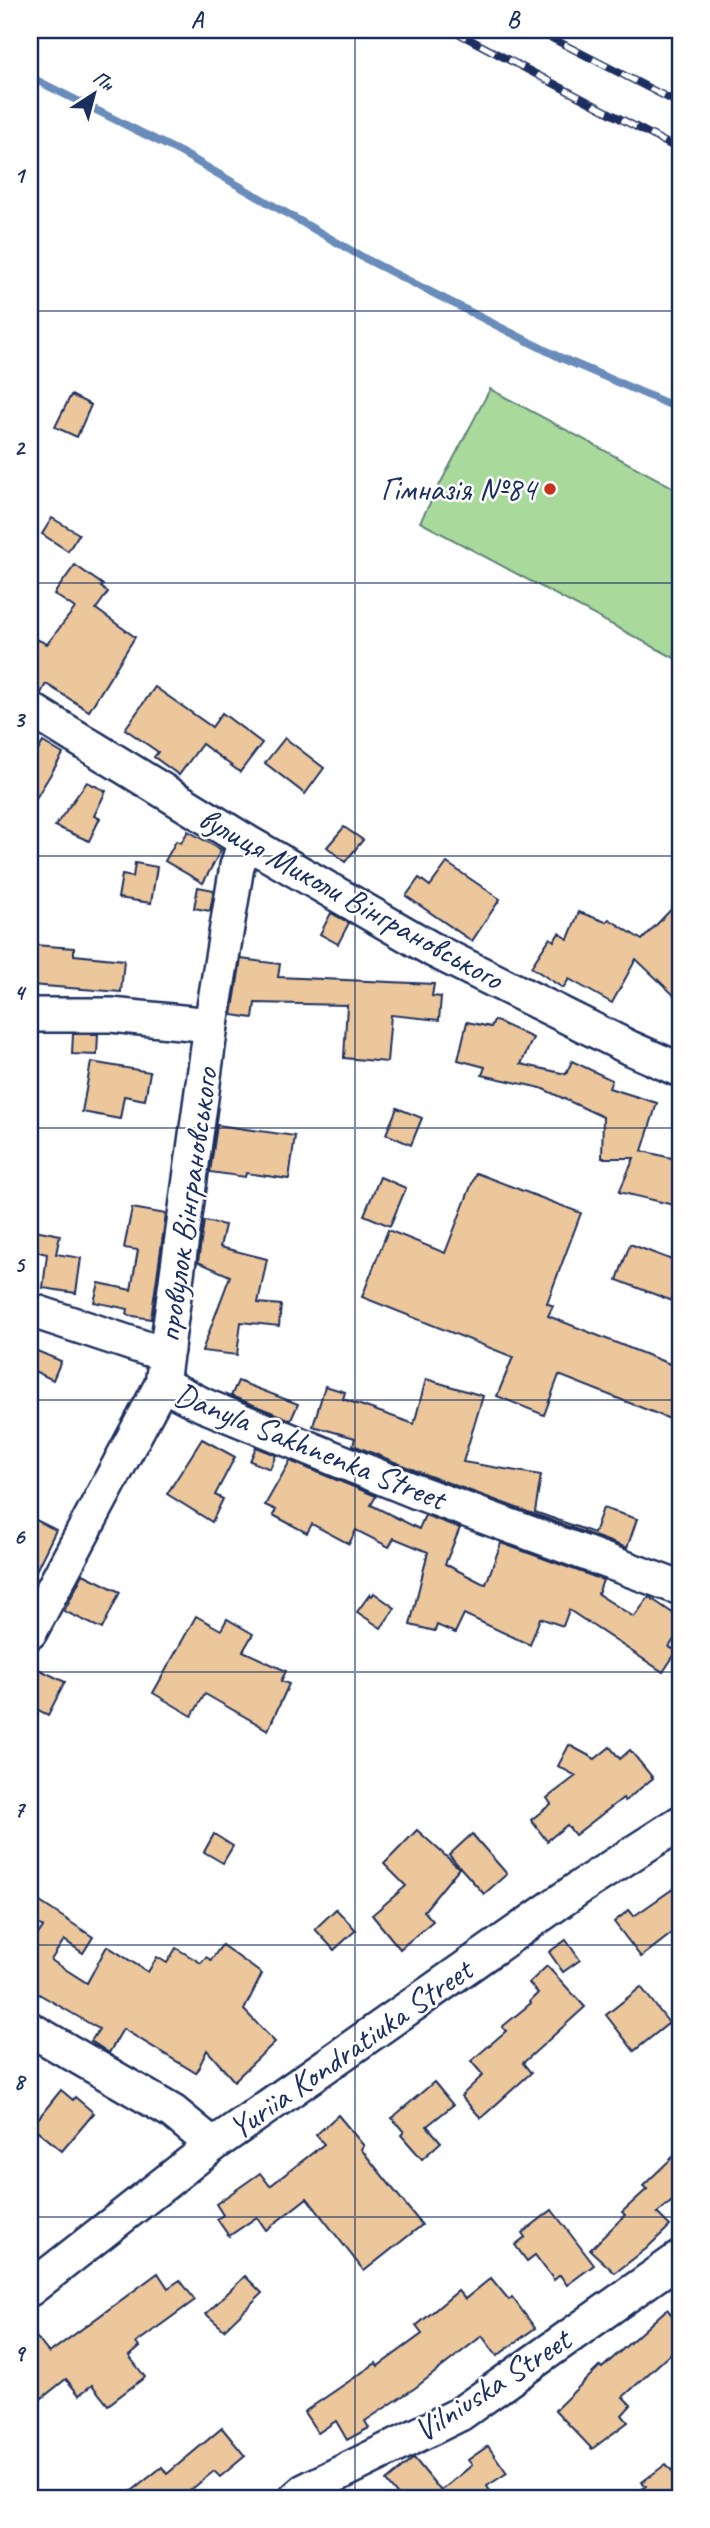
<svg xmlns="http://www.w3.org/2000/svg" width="710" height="2528" font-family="Caveat,sans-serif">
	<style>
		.green { fill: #aada9b; stroke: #62847c; stroke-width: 2 }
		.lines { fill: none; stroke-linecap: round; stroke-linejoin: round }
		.stream { stroke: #698cba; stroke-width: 8 }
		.building { fill: #ecc79c; stroke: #1b2f5e; stroke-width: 2 }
		.minor-casing { stroke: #1b2f5e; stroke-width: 38 }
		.minor { stroke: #fff; stroke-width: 33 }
		.rail-casing { stroke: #1b2f5e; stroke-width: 8 }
		.rail { stroke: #fff; stroke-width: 5; stroke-dasharray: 16; stroke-linecap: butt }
		.grid { fill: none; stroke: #1b2f5e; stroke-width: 2; stroke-opacity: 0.55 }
		.poi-dot { fill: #c8321e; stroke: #fff; stroke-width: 2.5 }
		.labels { text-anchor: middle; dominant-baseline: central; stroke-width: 5; stroke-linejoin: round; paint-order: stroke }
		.poi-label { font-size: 33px; fill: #1b2f5e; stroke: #fff; text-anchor: end }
		.street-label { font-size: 33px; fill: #1b2f5e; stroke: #fff }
		.neatline { fill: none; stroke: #1b2f5e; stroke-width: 2.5 }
		.grid-label { font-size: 23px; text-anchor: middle; font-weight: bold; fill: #1b2f5e }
	</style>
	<rect width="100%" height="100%" fill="#fff"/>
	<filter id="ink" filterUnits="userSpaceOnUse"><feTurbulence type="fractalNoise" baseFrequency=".0143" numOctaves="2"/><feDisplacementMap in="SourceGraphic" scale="14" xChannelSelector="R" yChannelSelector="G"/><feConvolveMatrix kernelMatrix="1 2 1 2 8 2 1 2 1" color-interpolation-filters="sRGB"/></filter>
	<g filter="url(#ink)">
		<path class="green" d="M490,389l190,102v170l-260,-139z"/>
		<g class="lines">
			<path class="stream" d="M30,77l152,76 182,105 120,61 75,38 121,52"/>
		</g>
		<g class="building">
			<path d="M71,395l20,10 -14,32 -22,-10z"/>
			<path d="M52,518l27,16 -11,17 -26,-17z"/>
			<path d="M75,565l28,20 -2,2 7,5 -12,17 39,28 -46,74 -43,-27 -5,9 -11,-3v-54l17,8 28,-36 -21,-14z"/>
			<path d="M155,687l57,40 10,-14 40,30 -22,29 -38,-28 -23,31 -25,-18 4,-5 -33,-23z"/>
			<path d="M285,738l39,30 -19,26 -40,-31z"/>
			<path d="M43,742l20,12 -33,54v-44z"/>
			<path d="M87,782l19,9 -12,25 6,2 -11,23 -34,-15z"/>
			<path d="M344,827l19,13 -18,22 -18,-15z"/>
			<path d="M188,831l33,19 -18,33 -38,-22 11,-20 5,2z"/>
			<path d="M135,863l22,4 -6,36 -33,-5 4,-23 11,2z"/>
			<path d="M447,863l53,36 -28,42 -66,-45 13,-18 11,8z"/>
			<path d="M198,887l16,3 -4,21 -16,-3z"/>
			<path d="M680,900v101l-44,-42 -24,44 -43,-24 -6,9 -32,-21 19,-29 4,3 5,-8 9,6 11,-27 27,10 3,-3 33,21z"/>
			<path d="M331,913l18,10 -11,21 -18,-10z"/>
			<path d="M34,945l40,3v7l50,5 -3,32 -90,-7z"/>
			<path d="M241,959l39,5 -2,13 156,7 -2,12 9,1 -2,23 -48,-5 -4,47 -43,-4 3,-53 -92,-2 -2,15 -21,-3z"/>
			<path d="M494,1020l39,18 -12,26 45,10 6,-13 40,19 -3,8 48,15 -15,48 38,9v19l-6,26 -55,-13 15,-34h-32l1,-41 -62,-29 -59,-13 3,-8 -27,-7 9,-38 24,5z"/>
			<path d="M73,1034h25l-1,21 -25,-1z"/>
			<path d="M91,1062l59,10 -5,28 -21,-4 -4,23 -38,-7z"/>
			<path d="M397,1108l25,10 -11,27 -25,-11z"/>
			<path d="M217,1125l78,11 -6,43 -43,-6 -1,4 -35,-5z"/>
			<path d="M476,1173l105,40 -34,90 6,3 -5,10 132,52v55l-121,-48 -15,40 -47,-19 16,-39 -151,-60 26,-67 57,23z"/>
			<path d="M380,1177l26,11 -16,38 -26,-11z"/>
			<path d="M132,1208l34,6 -15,105 -24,-4 1,-6 -34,-7 5,-19 32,7 7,-40 -14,-2z"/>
			<path d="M204,1221l21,4 -5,22 47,12 -9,44 23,2 -2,21 -38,-4 -4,33 -35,-4 28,-75 -32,-14z"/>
			<path d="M30,1229l30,6 -4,19 25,4 -5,35 -33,-5 4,-34 -17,-4z"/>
			<path d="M630,1244l50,19v41l-63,-24z"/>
			<path d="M30,1348l31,13 -8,19 -23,-11z"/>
			<path d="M426,1379l57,17 -20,66 78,13 -6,37 59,21 9,-25 34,11 -10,29 -203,-74 -71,-29 2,-7 -42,-12 12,-40 20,6 -2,7 71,25z"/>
			<path d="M238,1381l60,23 -7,16 -60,-24z"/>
			<path d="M202,1439l33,18 -20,38 8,4 -11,23 -45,-28z"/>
			<path d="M256,1447l20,8 -6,14 -20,-8z"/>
			<path d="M290,1461l86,35 -5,9 48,24 6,-14 35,13 -15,36 37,19 4,1 15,-41 102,37 -5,14 36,23 15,-20 31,21v12l-11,17 8,4 -14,21 -94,-62 -6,16 -23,-8 -10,27 -66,-31 -9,19 -18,-8 -2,6 -25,-6 18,-73 -34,-14 -5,9 -33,-17 -7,14 -37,-20 -5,9 -34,-18 3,-5 -11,-5z"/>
			<path d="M30,1517l26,13 -26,53z"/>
			<path d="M83,1574l37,18 -18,37 -38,-18z"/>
			<path d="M374,1593l21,15 -14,20 -24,-16 13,-18 2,2z"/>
			<path d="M196,1616l25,14 6,-11 26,15 -10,17 43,20 -5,10 8,3 -21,46 -63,-36 -13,22 -39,-23z"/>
			<path d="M30,1665l35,17 -17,33 -18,-9z"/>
			<path d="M569,1745l26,14 15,-12 10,12 10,-9 23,28 -28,23 -2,-3 -48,37 -8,-10 -20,16 -16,-21 20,-16 -4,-6 29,-22 -18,-10z"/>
			<path d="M417,1830l42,38 -35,43 9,10 -33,28 -28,-34 34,-29 -22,-22z"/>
			<path d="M214,1834l19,12 -10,17 -19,-11z"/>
			<path d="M472,1834l35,40 -23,20 -35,-39z"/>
			<path d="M680,1884v43l-39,30 -27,-35 15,-12 5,6z"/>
			<path d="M37,1900l56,37 -10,16 -19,-13 -13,20 36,23 20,-37 41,26 9,-15 10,6 9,-15 25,15 5,-6 5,3 11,-15 40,29 -18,36 31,32 -41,39 -27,-31 -11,23 -73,-44 -14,24 -18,-12 8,-12 -67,-39 -2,3v-47l13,-19 -13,-8v-8z"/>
			<path d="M336,1909l20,21 -22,20 -19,-21z"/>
			<path d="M566,1940l14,20 -17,12 -14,-20z"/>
			<path d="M547,1966l38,41 -62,56 8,10 -50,45 -20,-22 22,-21 -12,-14 35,-30 -4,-4 29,-24 -1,-2 8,-8 -9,-10z"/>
			<path d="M641,1987l28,36 -35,28 -28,-36z"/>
			<path d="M434,2082l19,23 -26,21 14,16 -19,17 -21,-24 3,-3 -12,-14z"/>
			<path d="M61,2090l12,10 2,-3 19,16 -32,38 -30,-25z"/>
			<path d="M338,2115l26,31 -3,3 61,76 -58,46 -57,-73 -41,32 -9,-13 -28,19 -12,-17 6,-4 -7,-11 44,-31 10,13 54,-42 -8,-9z"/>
			<path d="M680,2150v45l-23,18 13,13 -24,23 -31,24 -25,-23 35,-35 -3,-3 25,-23 -4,-3z"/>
			<path d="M552,2210l42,55 -27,20 -7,-10 -6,5 -19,-25 -8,6 -12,-16 10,-8 -3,-4z"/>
			<path d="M158,2273l10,15 12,-8 15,20 -59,43 3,4 -10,9 16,21 -37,28 -16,-20 -13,10 -13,-16 -24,19 -12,-15v-54l19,24z"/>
			<path d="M245,2276l17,17 -38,37 -18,-16z"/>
			<path d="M491,2278l18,22 3,-3 23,31 -38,28 -15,-20 -67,52 -50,33 4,7 -22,12 -11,-19 -18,12 -14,-21 72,-49 2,3 44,-32 -6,-8 42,-35 7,8z"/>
			<path d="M667,2309l13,16v20l-57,52 8,8 -9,10 6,7 -36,27 -37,-39 45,-44 2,2z"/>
			<path d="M222,2428l23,28 -25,21 -6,-6 -33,27h-58l39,-31 5,7z"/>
			<path d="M488,2446l19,27 -20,13 7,12h-94l-14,-17 28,-23 27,33 31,-26 -4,-5z"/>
			<path d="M666,2464l14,16v18h-49l15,-12 -4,-4z"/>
		</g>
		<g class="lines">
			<defs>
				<g id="minor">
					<path d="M30,709l215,132 190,110 195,97 50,22"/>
					<path d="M30,1015h81l100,10"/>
					<path d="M30,1310l118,39 19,1"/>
					<path d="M162,1384l41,21 214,87 263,96"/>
					<path d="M30,1632l132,-248 49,-359 26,-159 8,-25"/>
					<path d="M30,2029l143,83 40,33"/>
					<path d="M30,2289l183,-144 369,-259 98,-63"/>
					<path d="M296,2498l8,-7 156,-77 220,-156"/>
				</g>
			</defs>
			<use href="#minor" class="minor-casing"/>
			<use href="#minor" class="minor"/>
			<defs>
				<g id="rail">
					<path d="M452,30l228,120"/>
					<path d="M536,30l144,74"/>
				</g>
			</defs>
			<use href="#rail" class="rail-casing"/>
			<use href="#rail" class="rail"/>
		</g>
	</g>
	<path class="grid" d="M355,30v2468M30,311h650M30,583h650M30,856h650M30,1128h650M30,1400h650M30,1672h650M30,1945h650M30,2217h650"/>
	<circle class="poi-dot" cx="550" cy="489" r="7"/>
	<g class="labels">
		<g class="poi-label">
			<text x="536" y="489">Гімназія №84</text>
		</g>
		<g class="street-label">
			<text transform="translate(351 898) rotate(29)">вулиця Миколи Вінграновського</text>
			<text transform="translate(187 1205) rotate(-82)">провулок Вінграновського</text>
			<text transform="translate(310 1446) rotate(22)">Danyla Sakhnenka Street</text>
			<text transform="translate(350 2049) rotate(-35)">Yuriia Kondratiuka Street</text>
			<text transform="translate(492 2385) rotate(-33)">Vilniuska Street</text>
		</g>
	</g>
	<rect width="710" height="2528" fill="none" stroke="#fff" stroke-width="77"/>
	<g transform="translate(94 94) rotate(36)" stroke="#ffffff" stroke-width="5" paint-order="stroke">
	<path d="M0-5L12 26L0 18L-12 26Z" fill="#1b2f5e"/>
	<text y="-10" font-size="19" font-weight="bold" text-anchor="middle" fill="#1b2f5e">Пн</text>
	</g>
	<rect x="38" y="38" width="634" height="2452" class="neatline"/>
	<g class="grid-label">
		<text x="197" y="27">A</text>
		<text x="513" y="27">B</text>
		<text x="19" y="183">1</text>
		<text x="19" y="455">2</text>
		<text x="19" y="727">3</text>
		<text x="19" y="1000">4</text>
		<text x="19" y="1272">5</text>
		<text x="19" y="1544">6</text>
		<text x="19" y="1817">7</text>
		<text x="19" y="2089">8</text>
		<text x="19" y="2361">9</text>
	</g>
</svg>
